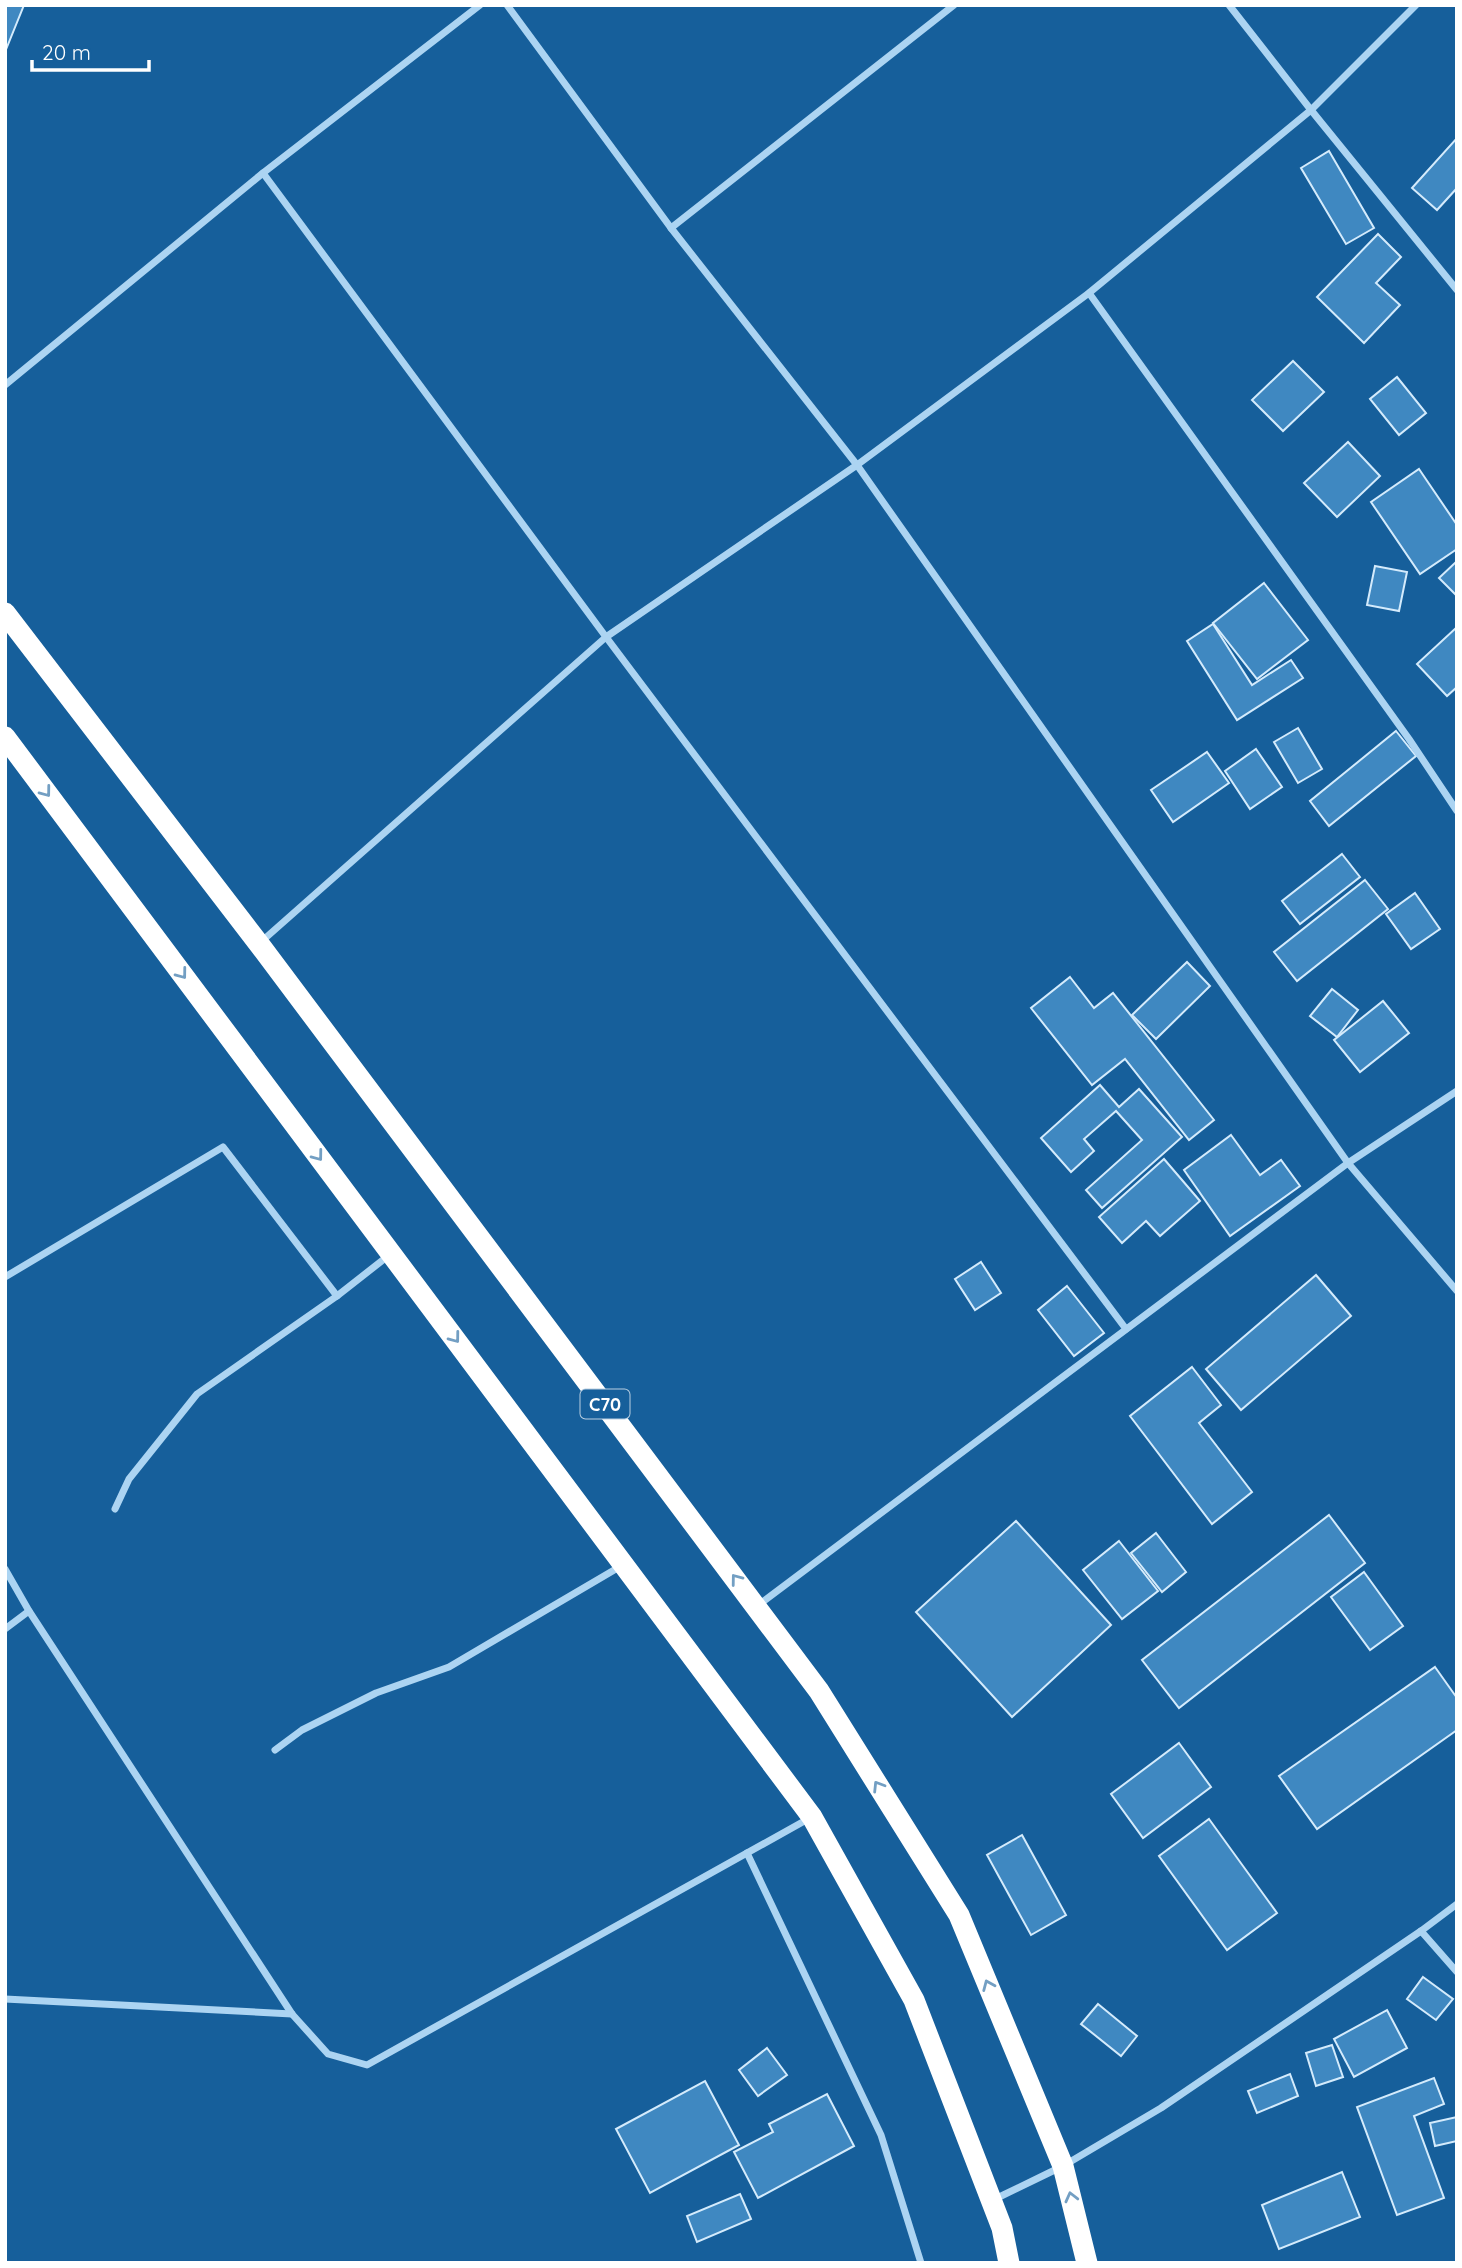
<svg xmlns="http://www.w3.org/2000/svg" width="1462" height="2268" font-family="Quicksand,sans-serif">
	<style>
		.building { fill: #3f88c1; stroke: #d4ebfc; stroke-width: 2 }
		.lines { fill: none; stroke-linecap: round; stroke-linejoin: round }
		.street { stroke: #acd4f2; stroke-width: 7 }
		.highway { stroke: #fff; stroke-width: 21 }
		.oneway { stroke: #739fc3 }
		.labels { text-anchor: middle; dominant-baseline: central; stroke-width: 6; stroke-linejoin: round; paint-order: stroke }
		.shield { fill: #165f9b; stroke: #b9cfe1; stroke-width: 2 }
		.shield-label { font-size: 18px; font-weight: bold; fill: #fff }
	</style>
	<rect width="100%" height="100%" fill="#165f9b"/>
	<g class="building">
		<path d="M5,5h19l-19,47z"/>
		<path d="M1457,138v50l-20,22 -25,-22z"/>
		<path d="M1329,151l45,77 -28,16 -45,-76z"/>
		<path d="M1378,234l23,23 -25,26 24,22 -36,38 -47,-46z"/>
		<path d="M1293,361l31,31 -41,39 -31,-31z"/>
		<path d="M1397,377l29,36 -27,22 -29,-36z"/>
		<path d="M1348,442l32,34 -43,41 -33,-34z"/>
		<path d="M1419,469l38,56v24l-37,25 -49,-72z"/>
		<path d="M1457,561v35l-18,-18z"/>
		<path d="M1375,566l32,6 -8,39 -32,-6z"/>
		<path d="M1264,583l44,57 -51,39 -44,-56z"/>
		<path d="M1213,624l39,61 39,-25 12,18 -66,42 -50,-79z"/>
		<path d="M1457,627v60l-10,9 -30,-32z"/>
		<path d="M1298,728l24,41 -24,14 -24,-41z"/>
		<path d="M1396,731l20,25 -87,70 -19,-25z"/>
		<path d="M1256,749l26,38 -32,22 -25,-38z"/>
		<path d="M1207,752l22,31 -56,39 -22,-32z"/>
		<path d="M1342,854l18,23 -60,47 -18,-23z"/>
		<path d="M1365,880l23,29 -91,72 -23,-29z"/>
		<path d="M1415,893l25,36 -29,20 -25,-35z"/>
		<path d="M1187,962l23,24 -54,53 -24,-24z"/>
		<path d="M1070,977l24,31 19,-15 101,127 -25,20 -64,-81 -33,26 -61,-77z"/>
		<path d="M1332,989l26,21 -21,27 -27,-21z"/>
		<path d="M1383,1001l26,32 -49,39 -26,-32z"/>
		<path d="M1100,1085l19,22 20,-18 43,48 -80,71 -16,-18 56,-50 -26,-29 -32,28 10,12 -23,21 -30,-34z"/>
		<path d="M1231,1135l29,40 21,-15 19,26 -70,50 -46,-66z"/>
		<path d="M1164,1159l36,42 -40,35 -14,-15 -24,22 -23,-26z"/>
		<path d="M981,1262l20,31 -26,17 -20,-31z"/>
		<path d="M1316,1275l35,41 -110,94 -35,-41z"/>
		<path d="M1067,1286l37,47 -30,23 -36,-46z"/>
		<path d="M1192,1367l29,38 -22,18 53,69 -40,32 -82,-108z"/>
		<path d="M1329,1515l36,48 -186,145 -37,-48z"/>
		<path d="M1016,1521l95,104 -99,92 -96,-105z"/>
		<path d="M1156,1533l30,39 -24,20 -31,-39z"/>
		<path d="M1119,1541l39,50 -36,28 -39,-49z"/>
		<path d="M1364,1572l39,54 -33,24 -39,-53z"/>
		<path d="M1435,1667l22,31v32l-140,99 -38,-53z"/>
		<path d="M1179,1743l32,44 -68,51 -32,-44z"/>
		<path d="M1209,1819l68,94 -50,37 -68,-94z"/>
		<path d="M1022,1835l44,80 -35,20 -44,-80z"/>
		<path d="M1423,1977l30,22 -17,21 -29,-21z"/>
		<path d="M1098,2004l39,32 -16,20 -40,-32z"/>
		<path d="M1387,2010l20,38 -53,29 -20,-38z"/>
		<path d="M1332,2045l11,32 -27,9 -10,-33z"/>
		<path d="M767,2048l20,27 -29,21 -19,-26z"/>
		<path d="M1290,2074l8,22 -41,17 -9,-22z"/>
		<path d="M1434,2078l10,26 -30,12 30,82 -47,17 -40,-108z"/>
		<path d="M705,2081l34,64 -89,48 -34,-64z"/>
		<path d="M827,2094l27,52 -96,52 -24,-46 39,-20 -4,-8z"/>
		<path d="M1457,2117v24l-22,5 -5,-23z"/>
		<path d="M1342,2172l18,45 -81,32 -17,-44z"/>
		<path d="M740,2194l11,25 -54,23 -10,-26z"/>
	</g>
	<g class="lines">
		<g class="street">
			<path d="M507,5l164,223 186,237 491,698 109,128"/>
			<path d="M1229,5l82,105 146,180"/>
			<path d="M263,173l343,464 520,692"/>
			<path d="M671,228l283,-223"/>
			<path d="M1089,293l320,446 48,72"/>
			<path d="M5,385l258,-212 217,-168"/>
			<path d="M262,941l344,-304 251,-172 232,-172 222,-183 105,-105"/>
			<path d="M5,1277l218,-130 114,149"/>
			<path d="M115,1509l14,-30 68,-85 140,-98 51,-40"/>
			<path d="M5,1569l24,42 263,403 36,40 39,11 441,-246"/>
			<path d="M757,1606l591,-443 109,-72"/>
			<path d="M5,1629l24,-18"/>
			<path d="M275,1750l27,-20 74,-37 73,-26 172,-101"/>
			<path d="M747,1853l134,282 40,128"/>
			<path d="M1421,1931l36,41"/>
			<path d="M5,1999l287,15"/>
			<path d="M995,2199l68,-33 98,-58 260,-177 36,-27"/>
		</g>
		<g class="highway">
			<path d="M5,613l254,331 560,747 140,224 104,251 24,97"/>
			<path d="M5,737l807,1080 102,183 88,228 7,35"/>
		</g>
	</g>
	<defs><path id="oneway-chevron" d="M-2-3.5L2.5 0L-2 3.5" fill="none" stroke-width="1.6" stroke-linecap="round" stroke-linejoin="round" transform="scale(1.75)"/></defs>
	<g class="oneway">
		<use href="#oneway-chevron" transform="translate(46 792) rotate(53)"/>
		<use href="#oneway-chevron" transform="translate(182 974) rotate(53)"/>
		<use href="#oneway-chevron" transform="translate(318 1156) rotate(53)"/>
		<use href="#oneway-chevron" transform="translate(455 1338) rotate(53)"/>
		<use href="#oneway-chevron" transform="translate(736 1579) rotate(-127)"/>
		<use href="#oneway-chevron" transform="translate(878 1786) rotate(-122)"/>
		<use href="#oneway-chevron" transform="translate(988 1985) rotate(-113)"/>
		<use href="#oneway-chevron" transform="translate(1071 2197) rotate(-104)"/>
	</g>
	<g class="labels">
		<rect class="shield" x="580.5" y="1389.5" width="49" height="29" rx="5"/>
		<g class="shield-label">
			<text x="605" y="1404">C70</text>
		</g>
	</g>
	<rect width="1462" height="2268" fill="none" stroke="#ffffff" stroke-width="14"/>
	<path d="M32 60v10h117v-10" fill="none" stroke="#ffffff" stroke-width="3.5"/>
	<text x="42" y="60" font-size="21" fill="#ffffff" stroke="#165f9b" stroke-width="5" paint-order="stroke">20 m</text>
</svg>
